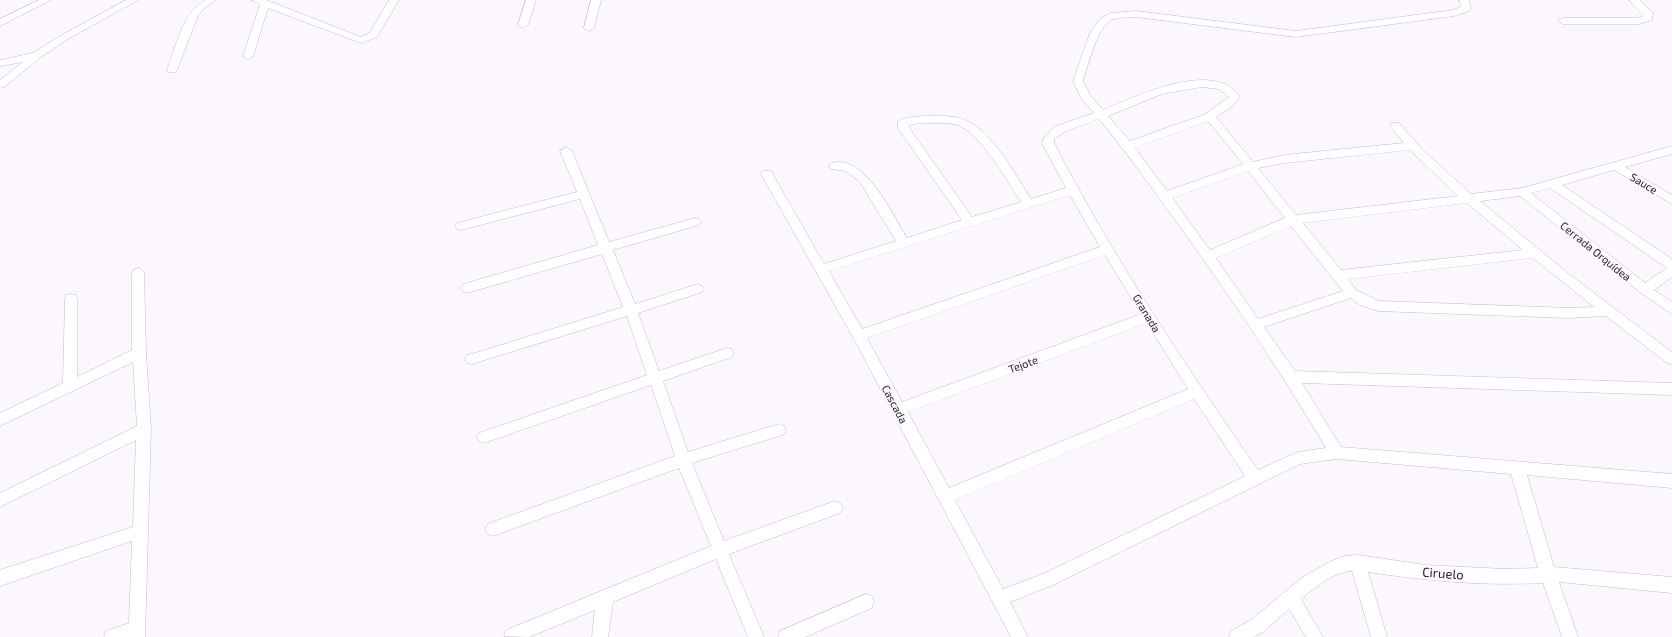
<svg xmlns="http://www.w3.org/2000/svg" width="1672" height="637" font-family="'Exo 2',sans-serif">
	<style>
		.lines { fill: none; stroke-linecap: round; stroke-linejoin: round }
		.minor-casing { stroke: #c4bdc7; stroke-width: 1 }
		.minor { fill: #fff; fill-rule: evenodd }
		.labels { text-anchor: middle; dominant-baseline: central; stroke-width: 4; stroke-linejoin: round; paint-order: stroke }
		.street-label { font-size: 11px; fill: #29262a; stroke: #fcf6ff }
		.near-street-label { font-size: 13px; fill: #29262a; stroke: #fcf6ff }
	</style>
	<rect width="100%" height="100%" fill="#fcf6ff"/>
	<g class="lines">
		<defs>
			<g id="minor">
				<path d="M39,0h12l-51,26v-7z"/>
				<path d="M126,0h12l-70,39 -27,18 -37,30 -4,1v-8l23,-18 -23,4v-6l33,-7 29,-18z"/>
				<path d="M205,0h11l-13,9 -6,9 -20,52 -1,2h-8l-1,-2c9,-24 15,-56 38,-70z"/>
				<path d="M252,0h14l95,37 9,-4 19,-33h10l-22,37 -16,6 -93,-35 -15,48 -5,3 -5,-3 17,-52z"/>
				<path d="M526,0h10l-8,25 -5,3 -5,-3z"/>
				<path d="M591,0h10l-7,28 -5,3 -5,-3z"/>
				<path d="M1459,0h10l2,9 -2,2 -15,5 -158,21 -160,-20c-7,0 -18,0 -25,3 -14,7 -23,46 -28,61l7,14 13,15c32,-13 111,-52 137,-13l-9,10 -15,10 37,45 31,-7 120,-12 -14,-17 1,-3h8l25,28 47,43 51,-6 150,-42v8l-47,13 47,28v9l-58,-34 -52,15 110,74v18l-18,13 18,12v12l-31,-21 -121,-97 -40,5 89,73 103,78v12l-5,-1 -61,-47 -37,2 -191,-7 -18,-6 -9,-7 -87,29 31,44 377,12v12l-370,-12 39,64 331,27v14l-145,-13 27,92 118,10v16l-113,-11 19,55h-16l-19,-54c-59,3 -116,-2 -175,-11l19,65h-16l-19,-66c-19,1 -36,16 -51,28l22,38h-17l-17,-28 -26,23 -10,5h-24l2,-6 20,-11 52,-43 26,-15 16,-6 13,-1 68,10 78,4 34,-1 -27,-94 -174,-15 -37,5 -247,121 -43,17 18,35h-17l-157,-298 -93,-165 2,-3h8l53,93 72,-23 -36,-59 -14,-11 -15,-2 -2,-3 2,-3c34,-10 61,51 76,75l55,-18 -64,-92v-7c12,-5 23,-5 36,-5 11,0 23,0 33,5 26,11 49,55 64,78l35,-11 -24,-45 2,-6 12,-11 38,-13 -13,-15 -8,-17 17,-48 11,-15 10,-5 25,-2 160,20 157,-21 8,-3zM1202,87l17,2 10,8 -23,17 -76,27 -22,-25 54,-22zM1099,119c29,35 55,72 82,109 51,71 100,144 145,220l-28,4 -40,18c-73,-105 -145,-213 -204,-327v-4l10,-7zM1208,121l35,43 -76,27 -32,-43zM924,123c11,0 24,-1 34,2 22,8 50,57 63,77l-49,15 -64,-91 5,-2zM1410,150l48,46 -162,19 -38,-47 26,-5zM1248,171l37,47 -75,32 -38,-52zM1550,188l117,80 -22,15 -114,-90zM1070,195l30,52 -238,82 -33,-58zM1467,203l56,47 -182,20 -38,-47zM1291,226l52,65 -85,28 -42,-61zM1105,255l36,59 -239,88 -35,-64zM1533,258l61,49 -25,1 -190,-7 -23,-11 -8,-11zM1147,323l41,66 -239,99 -41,-76zM1194,399l51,77 -202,98 -40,15 -48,-89z"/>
				<path d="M1629,0h11l13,13 -1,7 -13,4h-76l-5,-3 5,-3h75l6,-2z"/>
				<path d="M566,147l6,4 37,91 86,-24 4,1 2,3 -2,3 -86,25 22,54 63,-20 4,2 2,3 -2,3 -64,21 21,58 68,-23 5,1 2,4 -2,4 -69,24 25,71 91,-28 5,2 2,4 -2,4 -5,2 -87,27 32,78 111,-40 5,2 3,5 -3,5 -111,41 35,83h-16l-32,-78 -103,43 -5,35h-16l3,-27 -66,27 -25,-1 2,-6 205,-84 -32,-78 -186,68 -5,-2 -3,-5 3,-5 5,-2 182,-66 -24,-71 -167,58 -5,-2 -2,-4 2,-4 168,-58 -20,-59 -155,48 -5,-1 -2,-4 2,-4 5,-1 151,-47 -21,-53 -135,39 -4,-2 -2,-3 2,-3 4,-2 131,-38 -18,-46 -119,31 -4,-1 -2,-3 2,-3 4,-1 116,-30 -17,-41z"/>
				<path d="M138,268l4,2 2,3 2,80 5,76 -6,208h-41l2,-6 23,-8 3,-82 -132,45v-16l133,-43 3,-87 -136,67v-14l137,-67 -4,-64 -133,64v-13l63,-30 2,-84 1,-4 5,-1 5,1 1,4v78l55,-27v-77l2,-3z"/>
				<path d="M866,594l6,2 2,6 -2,6 -67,29h-27l2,-6z"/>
			</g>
		</defs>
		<use href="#minor" class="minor-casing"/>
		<use href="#minor" class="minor"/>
	</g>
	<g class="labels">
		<g class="street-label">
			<text transform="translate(1644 183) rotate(31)">Sauce</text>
			<text transform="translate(1596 251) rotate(39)">Cerrada Orquídea</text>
			<text transform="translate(1147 313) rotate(59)">Granada</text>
			<text transform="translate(1023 364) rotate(-20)">Tejote</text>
			<text transform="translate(895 404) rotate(62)">Cascada</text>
		</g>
		<g class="near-street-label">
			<text transform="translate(1443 573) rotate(4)">Ciruelo</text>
		</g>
	</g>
</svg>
